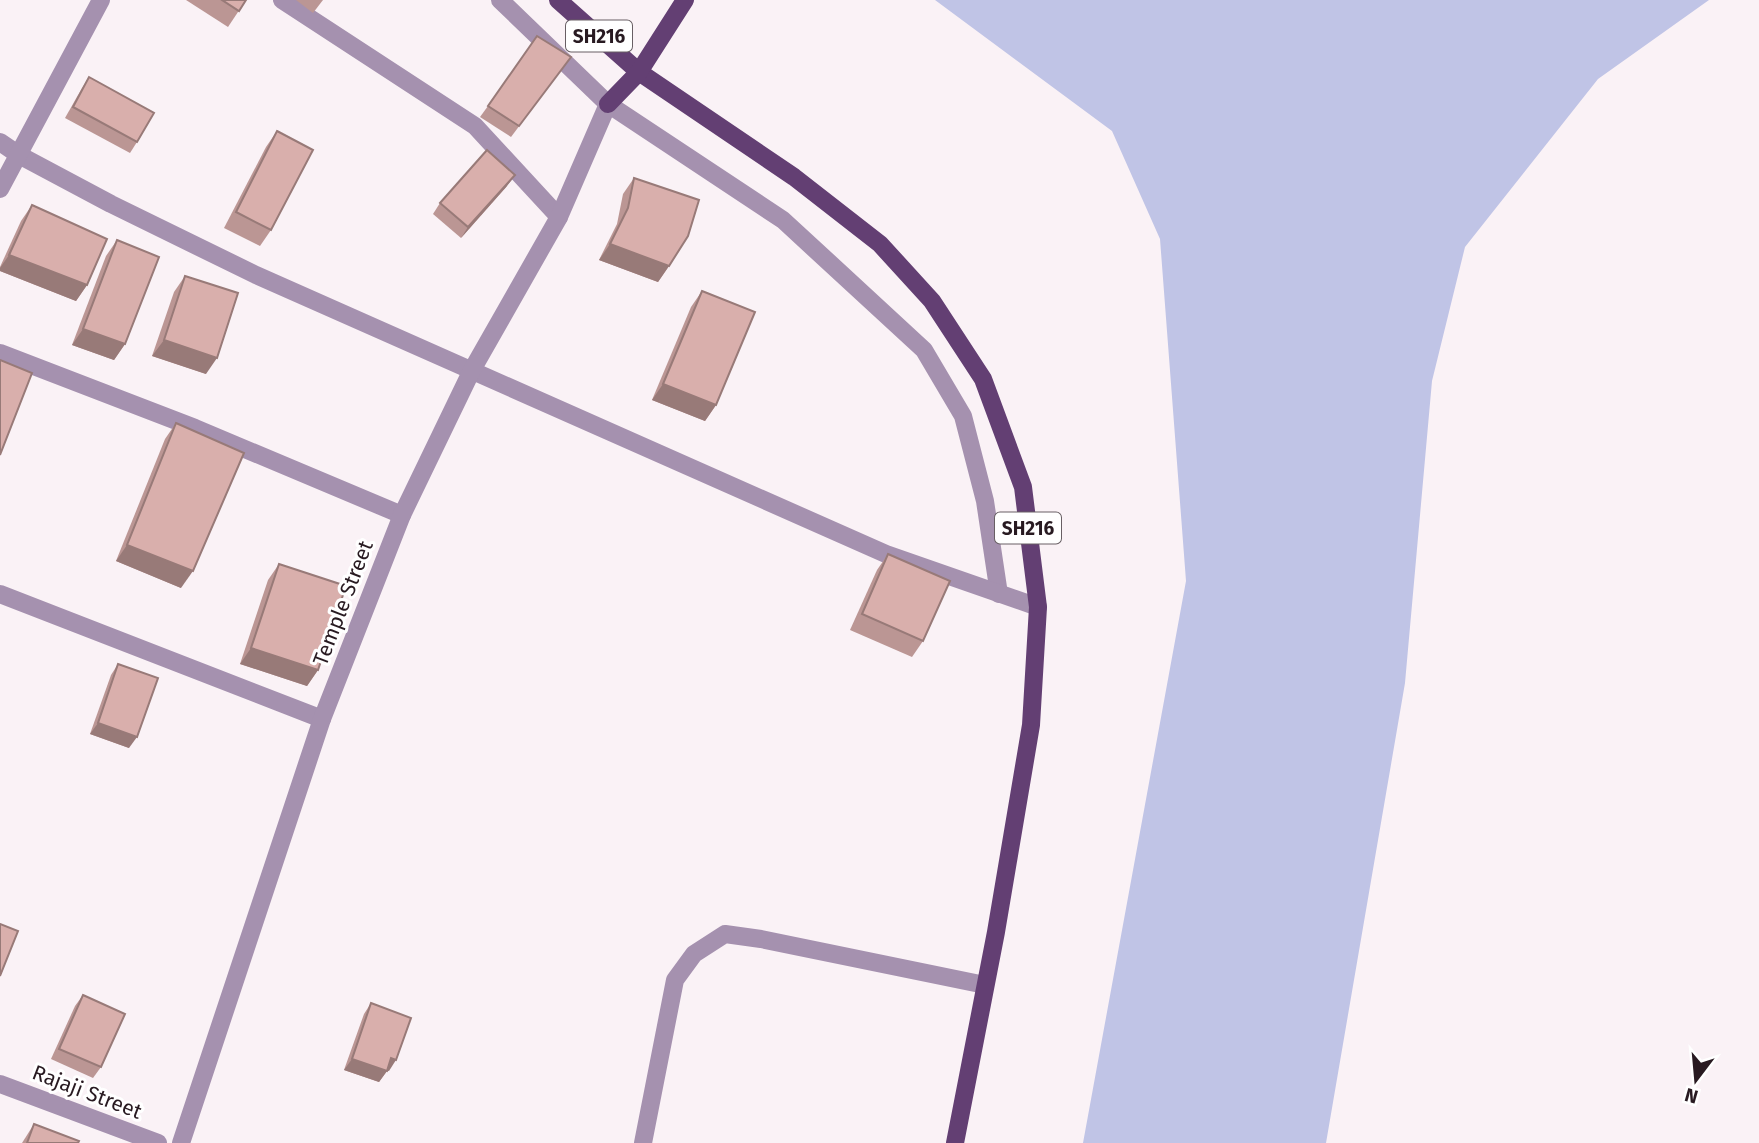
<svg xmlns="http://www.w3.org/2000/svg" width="1759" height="1143" font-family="'Fira Sans',sans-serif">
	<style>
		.water { fill: #c0c4e6 }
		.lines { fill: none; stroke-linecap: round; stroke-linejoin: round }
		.minor { stroke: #a591af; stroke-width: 18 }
		.major { stroke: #633f73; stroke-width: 18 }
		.wall { fill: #bb9694 }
		.shaded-wall { fill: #987a78 }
		.building { fill: #d9afac; stroke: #987a78; stroke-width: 2 }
		.labels { text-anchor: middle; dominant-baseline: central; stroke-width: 6; stroke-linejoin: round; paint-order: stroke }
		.shield { fill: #fff; stroke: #685f64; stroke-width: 2 }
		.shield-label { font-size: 19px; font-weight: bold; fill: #281a21 }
		.street-label { font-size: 21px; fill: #281a21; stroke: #fff }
	</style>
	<rect width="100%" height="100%" fill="#faf2f6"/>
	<path class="water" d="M935,0h774l-111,79 -133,168 -33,134 -27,302 -79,460h-243l103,-562 -26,-342 -48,-108z"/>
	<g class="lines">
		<g class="minor">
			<path d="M282,0l193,126 84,91"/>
			<path d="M500,0l108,104 175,116 141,130 39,66 22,85 14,93"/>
			<path d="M0,142l19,13 92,49 145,71 630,279 152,53"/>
			<path d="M0,189l101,-189"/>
			<path d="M0,353l195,75 207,87"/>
			<path d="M0,594l322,125"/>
			<path d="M0,1084l158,59"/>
			<path d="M181,1143l141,-424 80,-204 70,-145 87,-153 49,-113"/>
			<path d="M643,1143l32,-163 19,-26 31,-20 36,5 224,46"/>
		</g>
		<g class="major">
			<path d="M558,0l81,72 155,105 86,67 52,57 51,78 40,108 15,120 -7,118 -35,207 -41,211"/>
			<path d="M608,104l31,-32 46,-72"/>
		</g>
	</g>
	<g class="wall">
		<path d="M186,0h60l-18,27z"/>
		<path d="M296,0h27l-10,13z"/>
		<path d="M571,57l-60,80 -31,-20 8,-11z"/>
		<path d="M89,77l48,65 -7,11 -65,-35 17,-30z"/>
		<path d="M277,131l-6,99 -11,16 -36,-18 42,-81z"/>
		<path d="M634,178l35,88 -11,16 -59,-22 18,-36 6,-30z"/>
		<path d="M507,186l-46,52 -28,-24 7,-11z"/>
		<path d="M32,205l55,80 -11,16 -76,-30v-4l21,-46z"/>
		<path d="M117,240l8,104 -11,16 -42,-15 34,-89z"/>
		<path d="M185,276l21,98 -54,-18 22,-64z"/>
		<path d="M702,291l14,114 -11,16 -53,-21 39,-93z"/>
		<path d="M176,423l5,165 -65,-27 49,-122z"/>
		<path d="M888,554l35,87 -11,16 -62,-27 27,-60z"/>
		<path d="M279,564l39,106 -11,16 -67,-22 28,-84z"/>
		<path d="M118,664l11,84 -39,-14 21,-59z"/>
		<path d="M83,995l18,72 -8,11 -42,-19 24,-53z"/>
		<path d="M371,1003l18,68h-2l-8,11 -35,-12 20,-56z"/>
		<path d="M34,1124l44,19h-56z"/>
	</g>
	<g class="shaded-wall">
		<path d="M515,175l-8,11 -46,52 7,-11z"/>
		<path d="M610,244l59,22 -11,16 -59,-22z"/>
		<path d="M9,255l78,30 -11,16 -76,-30v-3z"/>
		<path d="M83,329l42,15 -11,16 -42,-15z"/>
		<path d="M164,340l53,18 -11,16 -54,-18z"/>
		<path d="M663,384l53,21 -11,16 -53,-21z"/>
		<path d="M127,545l66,26 -12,17 -65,-27z"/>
		<path d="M251,648l67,22 -11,16 -67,-22z"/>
		<path d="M98,723l39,14 -8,11 -39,-14z"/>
		<path d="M391,1058l5,2 -7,11 -5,-2z"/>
		<path d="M352,1059l35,12 -8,11 -35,-12z"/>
	</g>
	<g class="building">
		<path d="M222,0h24l-7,11z"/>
		<path d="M537,36l34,21 -52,69 -31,-20z"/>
		<path d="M89,77l65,36 -17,29 -64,-35z"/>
		<path d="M277,131l36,19 -42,80 -35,-18z"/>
		<path d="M487,150l28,25 -47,52 -28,-24z"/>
		<path d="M634,178l65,22 -11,36 -19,30 -59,-22 18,-36z"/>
		<path d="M32,205l75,34 -20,46 -78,-30z"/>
		<path d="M117,240l42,17 -34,87 -42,-15z"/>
		<path d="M185,276l53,17 -21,65 -53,-18z"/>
		<path d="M702,291l53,21 -39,93 -53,-21z"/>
		<path d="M0,360l32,13 -32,82z"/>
		<path d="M176,423l68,30 -51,118 -66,-26z"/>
		<path d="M888,554l62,27 -27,60 -61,-27z"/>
		<path d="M279,564l67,22 -28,84 -67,-22z"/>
		<path d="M118,664l40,14 -21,59 -39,-14z"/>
		<path d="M0,924l18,7 -18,45z"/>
		<path d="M83,995l42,19 -24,53 -42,-18z"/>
		<path d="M371,1003l40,15 -15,42 -5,-2 -4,13 -35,-12z"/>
		<path d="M34,1124l45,17 -1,2h-51z"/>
	</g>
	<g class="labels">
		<g class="shield">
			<rect x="566" y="20.5" width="66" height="31" rx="5"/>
			<rect x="995" y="512.5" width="66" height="31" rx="5"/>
		</g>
		<g class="shield-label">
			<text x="599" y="36">SH216</text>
			<text x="1028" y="528">SH216</text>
		</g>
		<g class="street-label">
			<text transform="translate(343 603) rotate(-69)">Temple Street</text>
			<text transform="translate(87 1092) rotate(21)">Rajaji Street</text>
		</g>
	</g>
	<g transform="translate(1696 1080) rotate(196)" stroke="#ffffff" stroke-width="5" paint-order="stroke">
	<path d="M0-5L12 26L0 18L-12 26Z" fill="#281a21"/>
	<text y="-10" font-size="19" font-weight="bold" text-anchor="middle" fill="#281a21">N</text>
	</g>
</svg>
